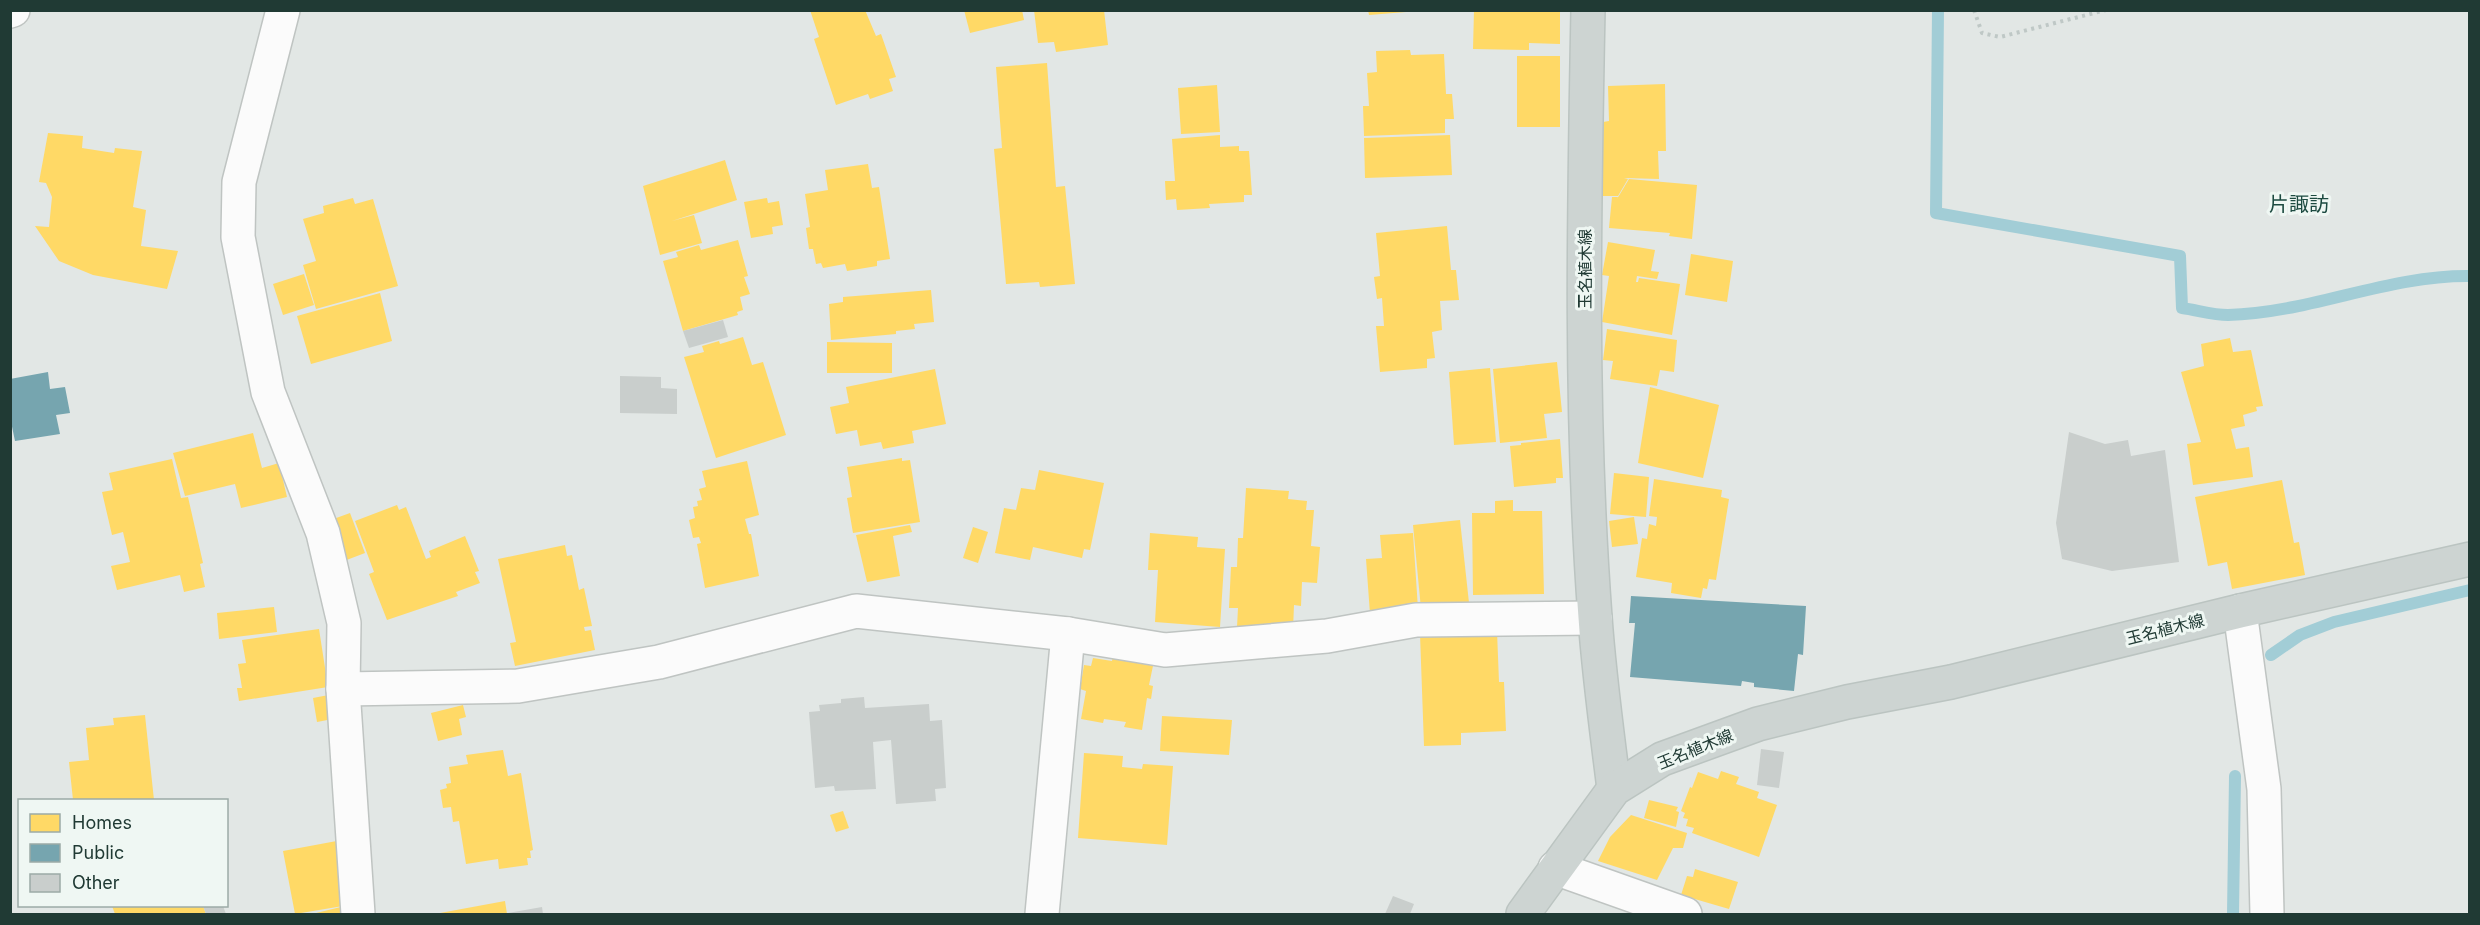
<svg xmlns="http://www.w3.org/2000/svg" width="2480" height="925" font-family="Inter,'Noto Sans JP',sans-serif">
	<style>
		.homes { fill: #ffd966 }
		.public { fill: #76a5af }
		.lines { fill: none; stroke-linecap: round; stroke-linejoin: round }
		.stream { stroke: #a2cdd6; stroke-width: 12 }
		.building { fill: #c9cecc }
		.minor-casing { stroke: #bfc4c2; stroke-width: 36 }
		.major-casing { stroke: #bbc4c1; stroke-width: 36 }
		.path { stroke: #bfc8c6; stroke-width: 4; stroke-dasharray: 3 4.5; stroke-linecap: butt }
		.minor { stroke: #fbfbfb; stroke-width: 33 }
		.major { stroke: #cdd4d2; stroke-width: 33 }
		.labels { text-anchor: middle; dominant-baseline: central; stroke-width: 6; stroke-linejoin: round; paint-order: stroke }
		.street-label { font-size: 16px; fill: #203a34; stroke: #eff7f3 }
		.quarter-label { font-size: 20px; fill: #1d4b41; stroke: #eff7f3 }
	</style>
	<rect width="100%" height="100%" fill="#e2e7e5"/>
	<g class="homes">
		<path d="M810,10h55l11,26 5,-2 15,43 -7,2 4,12 -23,8 -2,-5 -32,11 -22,-66 5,-2z"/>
		<path d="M964,10h58l2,10 -54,13z"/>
		<path d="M1034,10h70l4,35 -52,7 -2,-10 -16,1z"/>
		<path d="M1368,10h38v2l-37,3z"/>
		<path d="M1474,10h86v34l-31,-1v7l-56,-1z"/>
		<path d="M1410,50l1,5 33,-1 2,40h6l2,25h-9v14l-81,3 -1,-30h6l-2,-33 10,-1 -1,-21z"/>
		<rect x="1517" y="56" width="43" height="71"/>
		<path d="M1047,63l9,124 9,-1 10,98 -35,3 -1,-5 -33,2 -12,-135 8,-1 -6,-81z"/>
		<path d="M1665,84l1,67h-8l1,28 -35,-1 4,1 -10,17h-15v-74l6,-1 -1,-35z"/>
		<path d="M1217,85l3,47 -39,2 -3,-46z"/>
		<path d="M48,133l35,3 -1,12 32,5 1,-5 27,3 -9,56 13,3 -5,36 37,5 -11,38 -74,-14 -34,-14 -24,-35 14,1 3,-30 -6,-14 -7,-1z"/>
		<path d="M1220,135v12l19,-1v5h10l3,44h-8v7l-35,2 1,4 -33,2 -1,-11 -10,1 -1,-19h10l-3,-42z"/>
		<path d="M1450,135l2,40 -87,3 -1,-40z"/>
		<path d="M725,160l12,40 -65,21 22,-6 8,28 -42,12 -17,-69z"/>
		<path d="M868,164l4,24 7,-1 11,72 -13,2v5l-30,5 -2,-7 -22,4 -2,-5 -5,1 -3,-15h-4l-3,-21 4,-1 -5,-33 23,-4 -3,-20z"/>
		<path d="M1629,179l68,6 -5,54 -23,-3 1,-3 -61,-5 3,-31h6l-1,2z"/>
		<path d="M353,198l2,6 18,-5 25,87 -82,23 -13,-44 13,-4 -13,-42 21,-6 -1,-7z"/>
		<path d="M767,198l1,5 11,-2 4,24 -11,2 1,7 -22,4 -7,-36z"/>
		<path d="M1447,226l4,44h5l3,30 -19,1 2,29 -10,2 3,26 -8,1v9l-47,4 -4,-46h8l-2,-28 -5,1 -3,-22 6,-1 -4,-43z"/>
		<path d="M738,240l10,36 -4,1 6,17 -10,3 3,13 -6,2 1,3 -55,16 -20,-70 15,-4 -2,-5 23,-7 2,5z"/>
		<path d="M1608,242l47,8 -4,21 8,1 -2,7 -20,-3 -1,6h2l1,-4 41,6 -8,51 -70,-13 7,-46 -7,-1z"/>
		<path d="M1691,254l42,7 -6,41 -42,-7z"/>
		<path d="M304,274l10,31 -31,10 -10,-31z"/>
		<path d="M931,290l3,32 -20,2 1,5 -19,2v3l-65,6 -2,-36 14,-2v-5z"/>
		<path d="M380,293l12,48 -81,23 -14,-48z"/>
		<path d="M1607,329l70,11 -3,32 -14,-2 -3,16 -47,-7 3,-18 -10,-1z"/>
		<path d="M743,337l9,28 11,-3 23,73 -70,23 -32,-101 20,-5 -2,-6 17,-5 1,3z"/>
		<path d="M2230,338l3,14 18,-2 12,56 -7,1 1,4 -14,4 2,11 -14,3 5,20 13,-2 4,30 -60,8 -6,-41 14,-2 -20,-70 23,-6 -3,-22z"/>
		<path d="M827,342l65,1v30h-65z"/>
		<path d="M1557,362l5,50 -18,2 3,24 -47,5 -7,-74z"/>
		<path d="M1490,368l6,74 -42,3 -5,-73z"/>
		<path d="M935,369l11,55 -34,7 2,12 -31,6 -2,-7 -21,4 -3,-16 -21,4 -6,-27 19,-4 -3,-16z"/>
		<path d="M1650,387l69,18 -16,73 -65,-15z"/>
		<path d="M253,433l9,35 17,-5 8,34 -46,11 -6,-24 -50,12 -12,-43z"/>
		<path d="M1560,439l3,39h-7v5l-42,4 -4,-41 11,-1v-2z"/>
		<path d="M902,458v3l8,-1 10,62 -67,11 -6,-35 5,-1 -5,-30z"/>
		<path d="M172,459l9,39 7,-1 15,66 -3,1 5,23 -21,5 -4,-17 -63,15 -6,-24 19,-4 -7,-30 -11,3 -10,-43 11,-2 -4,-17z"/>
		<path d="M747,461l12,54 -14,4 4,15h2l8,42 -54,12 -8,-44 4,-1 -2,-6 -6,1 -4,-18 6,-2 -2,-11 5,-1 -1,-5 5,-1 -3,-11 7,-2 -4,-16z"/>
		<path d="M1039,470l65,13 -14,67 -6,-1 -2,9 -49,-11 -3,13 -35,-7 9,-45 12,2 5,-22 14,2z"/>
		<path d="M1614,473l35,4 -3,40 -36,-3z"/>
		<path d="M1654,479l68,11 -1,7 8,2 -13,81 -7,-1 -2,10 -4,-1 -2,10 -30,-5 1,-10 -36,-6 6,-39 5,1 2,-15 7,2 1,-9 -8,-1z"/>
		<path d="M2282,480l12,63 5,-1 6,33 -73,14 -5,-27 -19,4 -13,-69z"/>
		<path d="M1246,488l43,3 -1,8 19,2 -1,9h8l-3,36 9,1 -3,36 -15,-1 -1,24 -7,-1 -1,25 -56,-3 1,-19h-9l2,-41h6l1,-29h5z"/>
		<path d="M1513,500v11h29l2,83 -71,1 -1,-82h23v-12z"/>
		<path d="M397,505l2,5 7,-3 20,52 5,-2 -2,-6 36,-15 14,35 -4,1 5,11 -24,9 2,4 -71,24 -18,-46 5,-2 -19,-51z"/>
		<path d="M350,513l15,40 -21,8 -16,-40z"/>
		<path d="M1634,517l4,27 -26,3 -3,-26z"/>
		<path d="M1460,520l9,83 -48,6 -8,-84z"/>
		<path d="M910,525l2,7 -19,4 7,40 -33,6 -11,-47z"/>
		<path d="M973,527l15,5 -10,31 -15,-5z"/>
		<path d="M1150,533l48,4 -1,10 28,2 -5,78 -65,-5 3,-52h-10z"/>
		<path d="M1413,533l5,76 -48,5 -4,-55 16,-1 -2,-23z"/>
		<path d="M565,545l2,11 5,-1 7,35 5,-2 8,38 -8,1 1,4 6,-1 4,20 -80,16 -5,-23 6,-1 -18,-83z"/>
		<path d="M274,607l3,25 -58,7 -2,-26z"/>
		<path d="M319,629l9,58 -89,14 -2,-13h5l-4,-24 8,-1 -4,-23z"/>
		<path d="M1497,631l2,51h5l2,49 -45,2v12l-37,1 -4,-112z"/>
		<path d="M1113,655l41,6 -5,24 4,1 -2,13 -4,-1 -5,32 -18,-3 2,-5 -22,-3 -1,4 -22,-4 5,-28 -6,-2 4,-24 7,1 2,-8 19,3z"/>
		<path d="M339,693l4,24 -26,5 -4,-24z"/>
		<path d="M463,705l3,12 -7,2 3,16 -24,6 -7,-28z"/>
		<path d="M145,715l9,85h-81l-4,-38 20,-2 -3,-32 28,-3 -1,-7z"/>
		<path d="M1162,716l70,4 -3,35 -69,-4z"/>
		<path d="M503,750l5,26 13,-3 12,77 -3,1 1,7h-4l1,7 -29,4 -1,-10 -32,5 -7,-43 -6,1 -2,-15 -8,1 -3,-18 7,-2 -1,-4 5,-1 -2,-16 19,-3 -2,-9z"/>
		<path d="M1084,753l39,3 -1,11 20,2 1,-5 30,2 -6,79 -89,-7z"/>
		<path d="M1721,771l18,6 -3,7 23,8 -2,6 20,7 -18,52 -67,-24 2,-5 -8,-2 2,-7 -5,-1 2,-5 -4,-2 9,-24 2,1 6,-16 20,7z"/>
		<path d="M1649,800l29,7 -2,4 3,1 -3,15 -32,-9z"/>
		<path d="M843,811l6,17 -13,4 -6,-17z"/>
		<path d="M1631,815l56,18 -4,15h-10l-16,32 -59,-19 12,-24z"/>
		<path d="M342,840l14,74h-44l37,-9 -54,9 -12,-63z"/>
		<path d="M1695,869l43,13 -9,27 -48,-14 6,-19 6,1z"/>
		<path d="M505,901l2,13h-67v-1z"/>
		<path d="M112,906h91l3,8h-91z"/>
	</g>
	<g class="public">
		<path d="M48,372l2,17 15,-2 5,26 -14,2 4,19 -45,7 -5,-24v-38z"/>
		<path d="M1631,596l175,10 -3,49 -5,-1 -4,37 -40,-4v-4l-12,-2 -1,5 -111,-9 5,-54h-6z"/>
	</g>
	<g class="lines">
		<g class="stream">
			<path d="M1938,10l-2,203 244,43 2,52c15,2 31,7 46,7 82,-2 159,-40 242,-39"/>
			<path d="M2271,655l29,-20 34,-13 136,-32"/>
			<path d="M2233,914l2,-138"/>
		</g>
	</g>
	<g class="building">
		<path d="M723,320l5,17 -39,11 -6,-17z"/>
		<path d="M620,376l41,1v11l16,1v25l-57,-1z"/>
		<path d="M2069,432l36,12 23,-4 3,16 34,-6 14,112 -67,9 -50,-12 -6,-36z"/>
		<path d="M864,697l1,11 64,-4 1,17 12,-1 4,68 -11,1 1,12 -40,3 -5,-64 -18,2 3,47 -41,2 -1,-5 -19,2 -6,-76 11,-1 -1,-6 22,-2v-4z"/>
		<path d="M1761,749l23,3 -5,36 -22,-3z"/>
		<path d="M1393,896l21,8 -4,10h-25z"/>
		<path d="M203,906h20l3,8h-20z"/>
		<path d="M542,907l1,7h-35v-1z"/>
	</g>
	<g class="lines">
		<defs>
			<g id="minor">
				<path d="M283,10l-44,172 -1,55 30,155 55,141 21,90 -1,66 15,225"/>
				<path d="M10,11l3,-1"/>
				<path d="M2240,611l24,178 3,125"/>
				<path d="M343,689l175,-3 141,-24 197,-51 212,23 97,16 162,-14 89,-16 179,-2"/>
				<path d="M1555,868l130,46"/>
				<path d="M1042,914l26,-280"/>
			</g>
			<g id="major">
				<path d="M1588,10c-4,202 -8,406 7,607 4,58 12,115 19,172"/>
				<path d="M1523,914l91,-125 48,-30 96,-35 89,-22 104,-20 289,-71 230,-52"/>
			</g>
		</defs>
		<use href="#minor" class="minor-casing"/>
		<use href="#major" class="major-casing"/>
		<path class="path" d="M1974,10l8,23 18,4 106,-27"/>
		<use href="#minor" class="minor"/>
		<use href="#major" class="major"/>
	</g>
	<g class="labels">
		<g class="street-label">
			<text transform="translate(1585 269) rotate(-90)">玉名植木線</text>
			<text transform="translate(2165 629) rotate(-14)">玉名植木線</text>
			<text transform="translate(1695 749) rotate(-22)">玉名植木線</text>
		</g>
		<g class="quarter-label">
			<text x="2299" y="204">片諏訪</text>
		</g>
	</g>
	<rect width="2480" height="925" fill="none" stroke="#203a34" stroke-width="24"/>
	<rect x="18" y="799" width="210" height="108" fill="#eff7f3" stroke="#9caba7" stroke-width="1.5"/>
	<rect x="30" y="814" width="30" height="18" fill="#ffd966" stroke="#9caba7" stroke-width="1.5"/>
	<text x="72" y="829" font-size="18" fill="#203a34">Homes</text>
	<rect x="30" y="844" width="30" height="18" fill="#76a5af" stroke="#9caba7" stroke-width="1.5"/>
	<text x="72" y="859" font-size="18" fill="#203a34">Public</text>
	<rect x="30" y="874" width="30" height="18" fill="#c9cecc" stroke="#9caba7" stroke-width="1.5"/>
	<text x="72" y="889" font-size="18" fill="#203a34">Other</text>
</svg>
